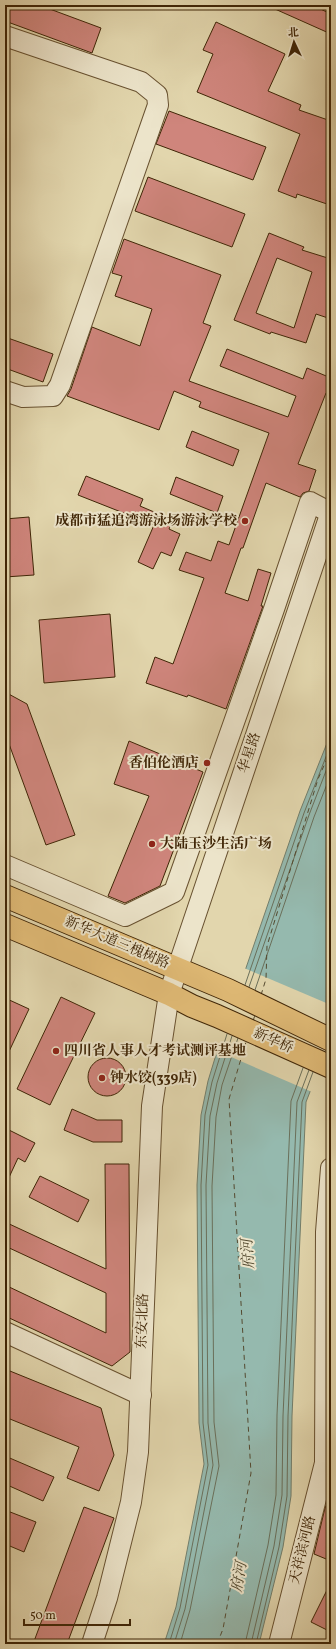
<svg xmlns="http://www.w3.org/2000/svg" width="336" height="1649" font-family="Vollkorn,'Noto Serif SC',serif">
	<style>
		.water { fill: #95b9ae; stroke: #737e6b }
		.pier { fill: #e2d6ad }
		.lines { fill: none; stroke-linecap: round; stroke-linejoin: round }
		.shore { stroke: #6a6f5a; stroke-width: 1 }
		.ferry { stroke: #544a30; stroke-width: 1; stroke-dasharray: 5 4; stroke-linecap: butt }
		.building { fill: #cf857c; stroke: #3f2506; fill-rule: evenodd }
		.minor-casing { stroke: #685130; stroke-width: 22 }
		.major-casing { stroke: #3f2506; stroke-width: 24 }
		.minor { stroke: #ece4ca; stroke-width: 20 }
		.major { stroke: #e1bb76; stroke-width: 22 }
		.poi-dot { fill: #8f2418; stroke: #ece4ca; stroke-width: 1.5 }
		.labels { text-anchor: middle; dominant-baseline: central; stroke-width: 4; stroke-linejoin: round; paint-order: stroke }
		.poi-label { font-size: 14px; font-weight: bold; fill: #3f2506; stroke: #ece4ca; text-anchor: start }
		.street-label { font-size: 14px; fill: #3f2506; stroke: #ece4ca }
		.water-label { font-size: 15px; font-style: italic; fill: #544a30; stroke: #ece4ca }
	</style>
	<rect width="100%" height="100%" fill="#e2d6ad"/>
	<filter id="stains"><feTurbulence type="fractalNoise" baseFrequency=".005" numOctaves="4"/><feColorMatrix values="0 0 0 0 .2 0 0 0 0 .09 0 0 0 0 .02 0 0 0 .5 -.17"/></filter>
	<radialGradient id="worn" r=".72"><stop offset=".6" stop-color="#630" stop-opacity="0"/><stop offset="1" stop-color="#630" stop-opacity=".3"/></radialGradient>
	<path class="water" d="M331,733v305l-25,64 -14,314 -1,80 -8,51 -24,97h-95l12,-37 28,-143 -5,-41 -2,-238 4,-70 7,-34 7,-23 85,-247z"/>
	<path class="pier" d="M244,968l87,37v38l-19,49 -97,-42z"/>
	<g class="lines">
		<g class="shore">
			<path d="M245,985l59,-172 27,-69"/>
			<path d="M249,987l60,-172 22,-57"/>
			<path d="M255,990l59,-173 17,-43"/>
			<path d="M169,1644l11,-36 28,-143 -5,-42 -2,-238 4,-70 7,-33 15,-48"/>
			<path d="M174,1644l11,-35 28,-144 -5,-42 -2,-238 4,-69 7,-33 15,-47"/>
			<path d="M180,1644l10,-34 29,-144 -5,-44 -2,-236 4,-69 6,-32 16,-47"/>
			<path d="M245,1644l23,-99 8,-50 1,-80 14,-314 12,-33"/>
			<path d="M251,1644l23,-98 8,-51 1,-79 14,-314 12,-32"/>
			<path d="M256,1644l23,-97 8,-51 1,-80 14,-314 11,-30"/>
		</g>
		<g class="ferry">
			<path d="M261,995l5,-16 1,-33 51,-167 13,-29"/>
			<path d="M253,1021l2,-6"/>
			<path d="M217,1644l6,-15 28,-156 -22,-374 17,-57"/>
		</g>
	</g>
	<g class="building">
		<path d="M5,5h34l62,23 -9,25 -87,-32z"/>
		<path d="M266,5h46l19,9v20z"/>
		<path d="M216,22l69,32 -17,37 33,14 -2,5 32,11v72l-4,11 -30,-10 -1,4 -18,-7 22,-57 -103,-42 16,-38 -10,-4z"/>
		<path d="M169,111l97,36 -13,33 -97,-36z"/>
		<path d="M148,177l97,37 -13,33 -97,-36z"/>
		<path d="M269,233l35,14 -2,3 29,9v60l-15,-5 -10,29 -35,-11 -1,2 -36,-14zM277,258l35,14 -18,56 -38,-15z"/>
		<path d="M124,239l97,36 -18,48 8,3 -22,55 99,36 8,-21 -76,-30 7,-17 76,30 4,-11 24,10v17l-5,-2 -28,71 18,6 -7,21 -6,2 -3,4 -34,-14 -23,65h-2l-16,45 23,8 10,-32 13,4 -10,33h2l-37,103 -38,-14 -1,2 -41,-14 9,-26 18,7 31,-86 -25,-8 7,-18 25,9 7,-20 11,4 40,-112 -70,-26 2,-5 -27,-11 -15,39 -92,-34 4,-7 21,-62 48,19 12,-37 -37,-13 7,-20 -10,-3z"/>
		<path d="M5,337l48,17 -10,28 -38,-14z"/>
		<path d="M192,431l47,19 -6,16 -47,-19z"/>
		<path d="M86,476l57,23 -3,7 33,14 -4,9 11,5 -9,22 -10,-4 -8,17 -15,-7 16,-37 -76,-30z"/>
		<path d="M176,477l47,19 -6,17 -47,-19z"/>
		<path d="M29,517l5,58 -29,2v-58z"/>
		<path d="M110,614l5,63 -71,6 -5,-63z"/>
		<path d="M5,692l22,12 48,131 -29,10 -41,-112z"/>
		<path d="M129,741l74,31 -43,114 -35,17 -17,-7 41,-100 -35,-12z"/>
		<path d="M61,997l34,16 -45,92 -33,-16z"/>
		<path d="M5,998l24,11 -24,51z"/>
		<circle cx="107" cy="1077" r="19"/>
		<path d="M72,1109l25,11h25v22h-29l-29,-12z"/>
		<path d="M5,1128l30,15 -10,19 -7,-4 -13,28z"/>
		<path d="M105,1164h24l1,188 -18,14 -107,-50v-31l101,48v-40l-101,-47v-24l101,47z"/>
		<path d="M40,1176l49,24 -11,22 -49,-25z"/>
		<path d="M5,1369l96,39 13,47 -15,36 -32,-13 12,-31 -74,-30z"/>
		<path d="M5,1456l49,21 -11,24 -38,-17z"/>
		<path d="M331,1495v66l-17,-7 11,-46z"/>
		<path d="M84,1507l30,11 -47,126h-34z"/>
		<path d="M5,1510l31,12 -12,30 -19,-8z"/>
		<path d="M331,1582v50l-20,-10z"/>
	</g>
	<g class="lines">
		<defs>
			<g id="minor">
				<path d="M5,36l136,46 16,13 1,10 -98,280 -7,11 -30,1 -18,-6"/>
				<path d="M5,865l120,51 49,-24 100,-283 36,-107 21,11"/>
				<path d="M5,1332l136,63"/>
				<path d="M92,1644l15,-46 24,-96 7,-50 14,-346 17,-112 162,-482"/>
				<path d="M279,1644l46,-181 1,-231 5,-64"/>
			</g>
			<g id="major">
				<path d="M5,896l223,94 103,50"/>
				<path d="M5,925l164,69 23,12 25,10 114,51"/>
			</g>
		</defs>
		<use href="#minor" class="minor-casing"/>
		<use href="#major" class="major-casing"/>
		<use href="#minor" class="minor"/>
		<use href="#major" class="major"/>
	</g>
	<g class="poi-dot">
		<circle cx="245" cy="521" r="4"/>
		<circle cx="207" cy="763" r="4"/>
		<circle cx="152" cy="844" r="4"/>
		<circle cx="56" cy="1051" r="4"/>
		<circle cx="102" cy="1078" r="4"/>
	</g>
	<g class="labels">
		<g class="poi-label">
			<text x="237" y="521" text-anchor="end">成都市猛追湾游泳场游泳学校</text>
			<text x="199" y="763" text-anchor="end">香伯伦酒店</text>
			<text x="160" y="844">大陆玉沙生活广场</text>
			<text x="64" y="1051">四川省人事人才考试测评基地</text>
			<text x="110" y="1078">钟水饺(339店)</text>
		</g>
		<g class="street-label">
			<text transform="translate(250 753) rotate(-71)">华星路</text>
			<text transform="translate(117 943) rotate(23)">新华大道三槐树路</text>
			<text transform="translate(273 1041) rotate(24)">新华桥</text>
			<text transform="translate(143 1321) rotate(-88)">东安北路</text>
			<text transform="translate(303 1550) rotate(-76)">天祥滨河路</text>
		</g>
		<g class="water-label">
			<text transform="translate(249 1254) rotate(-94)">府河</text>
			<text transform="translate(240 1577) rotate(-80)">府河</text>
		</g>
	</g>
	<rect width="336" height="1649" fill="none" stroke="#e2d6ad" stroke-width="20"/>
	<rect x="6" y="6" width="324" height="1637" fill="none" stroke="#3f2506" stroke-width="2"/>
	<rect x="10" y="10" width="316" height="1629" fill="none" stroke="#3f2506"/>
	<g transform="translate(294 42) rotate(356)" stroke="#ece4ca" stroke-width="3" paint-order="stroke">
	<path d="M0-3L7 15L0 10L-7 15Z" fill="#3f2506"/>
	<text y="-6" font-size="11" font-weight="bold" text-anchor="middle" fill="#3f2506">北</text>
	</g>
	<path d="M24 1619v6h106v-6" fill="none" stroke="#3f2506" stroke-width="2"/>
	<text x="30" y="1619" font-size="12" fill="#3f2506" stroke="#ece4ca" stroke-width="3" paint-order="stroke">50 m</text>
	<rect width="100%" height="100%" filter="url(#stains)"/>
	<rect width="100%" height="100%" fill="url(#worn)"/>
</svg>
